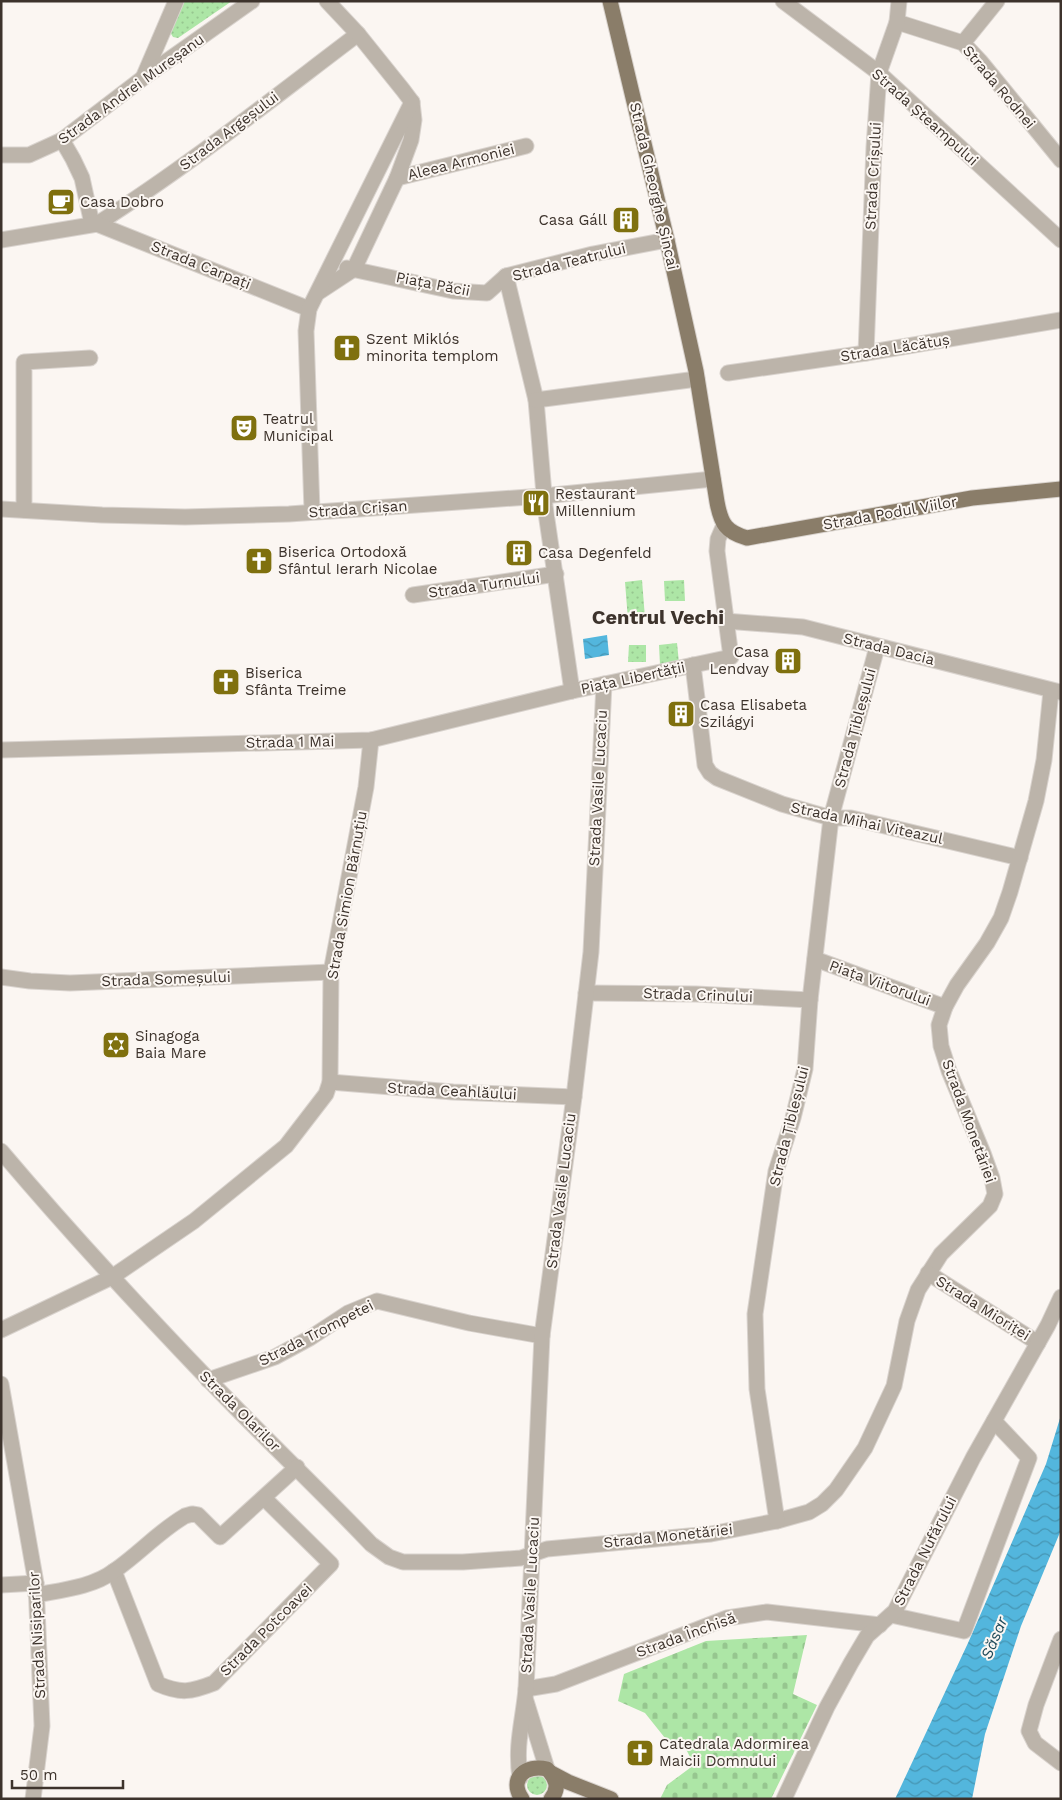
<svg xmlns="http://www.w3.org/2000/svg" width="1062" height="1800" font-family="'Work Sans',sans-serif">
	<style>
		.grass { fill: url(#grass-dots) }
		.cemetery { fill: url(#cemetery-stones) }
		.water { fill: url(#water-waves) }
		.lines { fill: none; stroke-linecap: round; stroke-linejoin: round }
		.minor-casing { stroke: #d9d3ce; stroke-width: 17 }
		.major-casing { stroke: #d9d3ce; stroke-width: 17 }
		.minor { stroke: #bcb4aa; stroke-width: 15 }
		.major { stroke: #8a7d69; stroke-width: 15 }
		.labels { text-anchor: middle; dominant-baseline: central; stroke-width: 4; stroke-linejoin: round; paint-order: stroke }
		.street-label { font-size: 15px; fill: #3d332c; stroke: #fbf6f2 }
		.poi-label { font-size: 15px; fill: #3d332c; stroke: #fbf6f2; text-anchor: start }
		.water-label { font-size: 16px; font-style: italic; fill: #1e4959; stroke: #fbf6f2 }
		.district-label { font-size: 20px; font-weight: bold; fill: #3d332c; stroke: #fbf6f2 }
	</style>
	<defs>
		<pattern id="grass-dots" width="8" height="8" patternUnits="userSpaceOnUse" patternTransform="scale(1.25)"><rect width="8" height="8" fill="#ade6a6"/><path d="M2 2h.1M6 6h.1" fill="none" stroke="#96c68f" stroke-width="1.8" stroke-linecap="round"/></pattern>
		<pattern id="cemetery-stones" width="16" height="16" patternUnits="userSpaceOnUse" patternTransform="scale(1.25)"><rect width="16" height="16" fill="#ade6a6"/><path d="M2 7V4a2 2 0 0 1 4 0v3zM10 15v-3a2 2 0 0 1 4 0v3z" fill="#96c68f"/></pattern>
		<pattern id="water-waves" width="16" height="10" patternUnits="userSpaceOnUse" patternTransform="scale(1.25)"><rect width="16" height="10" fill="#53b6dd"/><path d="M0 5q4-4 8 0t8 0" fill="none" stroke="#4695b3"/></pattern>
	</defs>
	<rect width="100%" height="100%" fill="#fbf6f2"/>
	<g class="grass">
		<path d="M181,1h51l-54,37 -5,-1 -5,-8z"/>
		<path d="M642,580l3,38 -17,2 -3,-38z"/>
		<path d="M684,580l1,21h-20l-1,-20z"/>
		<path d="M677,643l2,20 -19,2 -1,-20z"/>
		<path d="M629,645h17v17h-18z"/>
		<circle cx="537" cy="1785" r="10"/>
	</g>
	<path class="cemetery" d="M807,1635l-14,59 24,11 -46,94h-111l7,-14 27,-20 -10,-20 -19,-7 -20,-25 -27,-12 6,-27 82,-33z"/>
	<g class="water">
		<path d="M607,635l2,20 -24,4 -2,-20z"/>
		<path d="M1061,1415v115l-40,96 -36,108 -13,65h-77l73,-156 78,-179z"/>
	</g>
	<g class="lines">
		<defs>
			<g id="minor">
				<path d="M783,1l96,72 182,167"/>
				<path d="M897,22l66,21 17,18 81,99"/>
				<path d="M963,43l34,-42"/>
				<path d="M143,78l33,-77"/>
				<path d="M62,140l11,19 9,19 10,46"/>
				<path d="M1,155h28l33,-15 81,-62 109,-77"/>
				<path d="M397,178l129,-32"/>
				<path d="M97,224c91,-58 175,-125 261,-190"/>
				<path d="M1,240l96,-16 212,85"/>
				<path d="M347,268l106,23 34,2 19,-17 87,-22 74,-14"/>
				<path d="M506,276l30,124 9,106 27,185 159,-34 -14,-106 1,-12 6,-14"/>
				<path d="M319,292l35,-23 43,-91 14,-38 3,-20 -2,-18 -9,-12 -45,-56 -31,-33"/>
				<path d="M866,353l8,-206 5,-74 18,-51 2,-21"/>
				<path d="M728,373l138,-20 195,-33"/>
				<path d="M536,400l161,-21"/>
				<path d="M1,509l101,6 83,2 104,-3 254,-18 170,-17"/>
				<path d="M24,510v-148l66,-4"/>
				<path d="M312,511l-6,-180 3,-22 103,-207"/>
				<path d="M413,595l143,-21"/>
				<path d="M725,621l78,6 257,65"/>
				<path d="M693,665l12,100 5,8 7,5 65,26 49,14h20l169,40"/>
				<path d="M1,750l370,-10 201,-49"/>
				<path d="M815,959l130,48"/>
				<path d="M1,977l29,4 40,2 261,-11"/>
				<path d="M586,993l110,1 114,6"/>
				<path d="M330,1082l123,10 121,5"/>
				<path d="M1,1151c66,78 136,154 207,228 53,56 110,109 163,165l18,13 14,5h60l58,-4 26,-9 164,-15 66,-13 32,-9 13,-8 14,-14 29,-42 29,-62 13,-65 11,-31 23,-36 49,-48 5,-12 -3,-16 -9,-25 -34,-82 -8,-25 -2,-21 6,-18 12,-22 30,-42 14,-25 9,-26 26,-91 8,-41 7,-69"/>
				<path d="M928,1273l110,70"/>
				<path d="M1,1330l111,-53 82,-56 92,-75 40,-52 4,-12 1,-110 35,-185 5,-47"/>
				<path d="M208,1380l67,-23 35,-19 38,-25 29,-12 92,22 73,13"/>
				<path d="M1,1384l35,199 6,143 -9,73"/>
				<path d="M777,1521l-20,-132 -2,-75 21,-143 17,-53 12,-49 5,-69 21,-182 46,-171"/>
				<path d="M114,1571l44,113c23,10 33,8 56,-1l117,-119 -67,-66"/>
				<path d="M1,1585l35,-2"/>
				<path d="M36,1595c26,-5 57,-8 78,-24 25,-17 45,-40 71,-55l7,-2 6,1 22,22 77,-70"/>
				<path d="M891,1615l73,16 65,-173 -35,-37"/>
				<path d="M1061,1639l-25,66 -7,26 6,12 26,20"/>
				<path d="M526,1689l30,-5 171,-66 40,-6 113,13"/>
				<path d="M526,1701l21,68"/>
				<path d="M520,1778c-5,-34 3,-56 6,-89l16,-353 32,-239 17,-145 13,-268"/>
				<path d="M784,1799l43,-92 24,-44 16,-27 28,-25 78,-153 75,-133 13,-28"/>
			</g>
			<g id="major">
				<path d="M610,1l57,239 29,131 21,131c4,22 9,30 30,36l225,-40 89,-9"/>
				<path d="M551,1773l17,9 43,17"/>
				<path d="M522,1799c-14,-21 4,-35 25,-30 9,9 13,19 4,30"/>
			</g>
		</defs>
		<use href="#minor" class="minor-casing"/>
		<use href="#major" class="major-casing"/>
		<use href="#minor" class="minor"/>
		<use href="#major" class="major"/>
	</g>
	<defs>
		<symbol id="cafe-square" viewBox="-11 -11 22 22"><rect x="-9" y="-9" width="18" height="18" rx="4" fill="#7f700e" stroke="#fbf6f2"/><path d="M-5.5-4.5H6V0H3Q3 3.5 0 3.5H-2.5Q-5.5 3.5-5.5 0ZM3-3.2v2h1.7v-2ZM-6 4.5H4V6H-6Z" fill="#fff"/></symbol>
		<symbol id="building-square" viewBox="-11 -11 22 22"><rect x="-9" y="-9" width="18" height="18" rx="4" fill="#7f700e" stroke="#fbf6f2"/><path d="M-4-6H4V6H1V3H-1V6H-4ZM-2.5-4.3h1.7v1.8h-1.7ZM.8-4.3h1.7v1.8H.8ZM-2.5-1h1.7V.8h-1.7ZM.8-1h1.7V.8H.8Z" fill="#fff"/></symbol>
		<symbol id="church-square" viewBox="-11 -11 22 22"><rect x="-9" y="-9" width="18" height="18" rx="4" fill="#7f700e" stroke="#fbf6f2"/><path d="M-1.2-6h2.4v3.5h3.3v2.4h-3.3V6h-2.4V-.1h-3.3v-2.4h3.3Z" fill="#fff"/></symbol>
		<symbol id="theatre-square" viewBox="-11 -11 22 22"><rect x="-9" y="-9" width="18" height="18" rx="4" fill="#7f700e" stroke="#fbf6f2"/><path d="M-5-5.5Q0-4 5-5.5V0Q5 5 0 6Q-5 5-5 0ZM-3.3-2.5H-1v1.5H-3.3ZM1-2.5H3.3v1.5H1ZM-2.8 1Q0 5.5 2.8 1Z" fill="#fff"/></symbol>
		<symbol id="restaurant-square" viewBox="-11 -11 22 22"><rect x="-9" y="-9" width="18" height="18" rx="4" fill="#7f700e" stroke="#fbf6f2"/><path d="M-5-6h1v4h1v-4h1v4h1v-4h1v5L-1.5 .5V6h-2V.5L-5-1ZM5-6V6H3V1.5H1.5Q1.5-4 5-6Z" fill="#fff"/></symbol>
		<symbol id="synagogue-square" viewBox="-11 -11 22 22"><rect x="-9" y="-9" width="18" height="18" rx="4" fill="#7f700e" stroke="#fbf6f2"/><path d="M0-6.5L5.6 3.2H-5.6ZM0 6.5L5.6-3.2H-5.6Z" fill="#fff"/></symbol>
	</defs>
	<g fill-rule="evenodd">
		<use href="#cafe-square" x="45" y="186" width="32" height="32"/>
		<use href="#building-square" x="610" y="204" width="32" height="32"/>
		<use href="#church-square" x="331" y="332" width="32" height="32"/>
		<use href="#theatre-square" x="228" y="412" width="32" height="32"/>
		<use href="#restaurant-square" x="520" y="487" width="32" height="32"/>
		<use href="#building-square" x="503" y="537" width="32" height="32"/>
		<use href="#church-square" x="243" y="545" width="32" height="32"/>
		<use href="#building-square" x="772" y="645" width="32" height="32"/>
		<use href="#church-square" x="210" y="666" width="32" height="32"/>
		<use href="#building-square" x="665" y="698" width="32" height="32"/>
		<use href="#synagogue-square" x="100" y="1029" width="32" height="32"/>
		<use href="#church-square" x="624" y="1737" width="32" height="32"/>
	</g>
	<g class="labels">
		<g class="street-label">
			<text transform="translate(999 87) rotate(50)">Strada Rodnei</text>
			<text transform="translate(131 89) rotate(-36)">Strada Andrei Mureșanu</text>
			<text transform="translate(925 117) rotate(42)">Strada Șteampului</text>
			<text transform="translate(229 131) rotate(-37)">Strada Argeșului</text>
			<text transform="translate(461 162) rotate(-14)">Aleea Armoniei</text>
			<text transform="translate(873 176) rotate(-87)">Strada Crișului</text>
			<text transform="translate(654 186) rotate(77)">Strada Gheorghe Șincai</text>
			<text transform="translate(569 262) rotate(-14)">Strada Teatrului</text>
			<text transform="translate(201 265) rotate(22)">Strada Carpați</text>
			<text transform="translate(433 284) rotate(11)">Piața Păcii</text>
			<text transform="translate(895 348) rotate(-9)">Strada Lăcătuș</text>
			<text transform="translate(358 509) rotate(-4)">Strada Crișan</text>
			<text transform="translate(890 513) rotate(-10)">Strada Podul Viilor</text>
			<text transform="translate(484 585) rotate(-8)">Strada Turnului</text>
			<text transform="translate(889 649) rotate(14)">Strada Dacia</text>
			<text transform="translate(633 678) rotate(-12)">Piața Libertății</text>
			<text transform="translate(855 728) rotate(-75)">Strada Țibleșului</text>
			<text transform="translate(290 742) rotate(-1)">Strada 1 Mai</text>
			<text transform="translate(598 788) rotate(-87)">Strada Vasile Lucaciu</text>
			<text transform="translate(867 823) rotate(12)">Strada Mihai Viteazul</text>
			<text transform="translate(347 895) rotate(-80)">Strada Simion Bărnuțiu</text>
			<text transform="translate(166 979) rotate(-2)">Strada Someșului</text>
			<text transform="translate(880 983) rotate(20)">Piața Viitorului</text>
			<text transform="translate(698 995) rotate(2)">Strada Crinului</text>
			<text transform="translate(452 1091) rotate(3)">Strada Ceahlăului</text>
			<text transform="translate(969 1121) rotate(70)">Strada Monetăriei</text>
			<text transform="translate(789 1126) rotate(-76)">Strada Țibleșului</text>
			<text transform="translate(561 1191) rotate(-83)">Strada Vasile Lucaciu</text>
			<text transform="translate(983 1308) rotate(32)">Strada Mioriței</text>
			<text transform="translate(316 1333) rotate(-27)">Strada Trompetei</text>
			<text transform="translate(240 1411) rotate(45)">Strada Olarilor</text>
			<text transform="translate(668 1536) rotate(-6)">Strada Monetăriei</text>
			<text transform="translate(925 1551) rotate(-63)">Strada Nufărului</text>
			<text transform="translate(530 1595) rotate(-87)">Strada Vasile Lucaciu</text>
			<text transform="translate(266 1630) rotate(-45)">Strada Potcoavei</text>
			<text transform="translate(37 1635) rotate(-93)">Strada Nisiparilor</text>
			<text transform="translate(686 1635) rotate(-20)">Strada Închisă</text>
		</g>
		<g class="poi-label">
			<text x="80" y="202">Casa Dobro</text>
			<text x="607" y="220" text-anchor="end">Casa Gáll</text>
			<text x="366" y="339">Szent Miklós<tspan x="366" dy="17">minorita templom</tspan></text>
			<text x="263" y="419">Teatrul<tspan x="263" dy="17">Municipal</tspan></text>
			<text x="555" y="494">Restaurant<tspan x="555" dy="17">Millennium</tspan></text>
			<text x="278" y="552">Biserica Ortodoxă<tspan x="278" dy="17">Sfântul Ierarh Nicolae</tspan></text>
			<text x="538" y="553">Casa Degenfeld</text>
			<text x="769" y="652" text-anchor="end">Casa<tspan x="769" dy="17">Lendvay</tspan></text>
			<text x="245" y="673">Biserica<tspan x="245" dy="17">Sfânta Treime</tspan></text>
			<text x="700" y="705">Casa Elisabeta<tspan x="700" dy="17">Szilágyi</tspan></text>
			<text x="135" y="1036">Sinagoga<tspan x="135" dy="17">Baia Mare</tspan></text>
			<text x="659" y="1744">Catedrala Adormirea<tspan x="659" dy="17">Maicii Domnului</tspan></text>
		</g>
		<g class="water-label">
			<text transform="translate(994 1638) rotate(-67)">Săsar</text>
		</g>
		<g class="district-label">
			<text x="658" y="617">Centrul Vechi</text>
		</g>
	</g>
	<rect width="1062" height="1800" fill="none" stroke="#3d332c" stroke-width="5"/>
	<path d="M12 1780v8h111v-8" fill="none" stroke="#3d332c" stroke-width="2.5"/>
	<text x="20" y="1780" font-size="15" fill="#3d332c" stroke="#fbf6f2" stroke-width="4" paint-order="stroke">50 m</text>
</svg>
